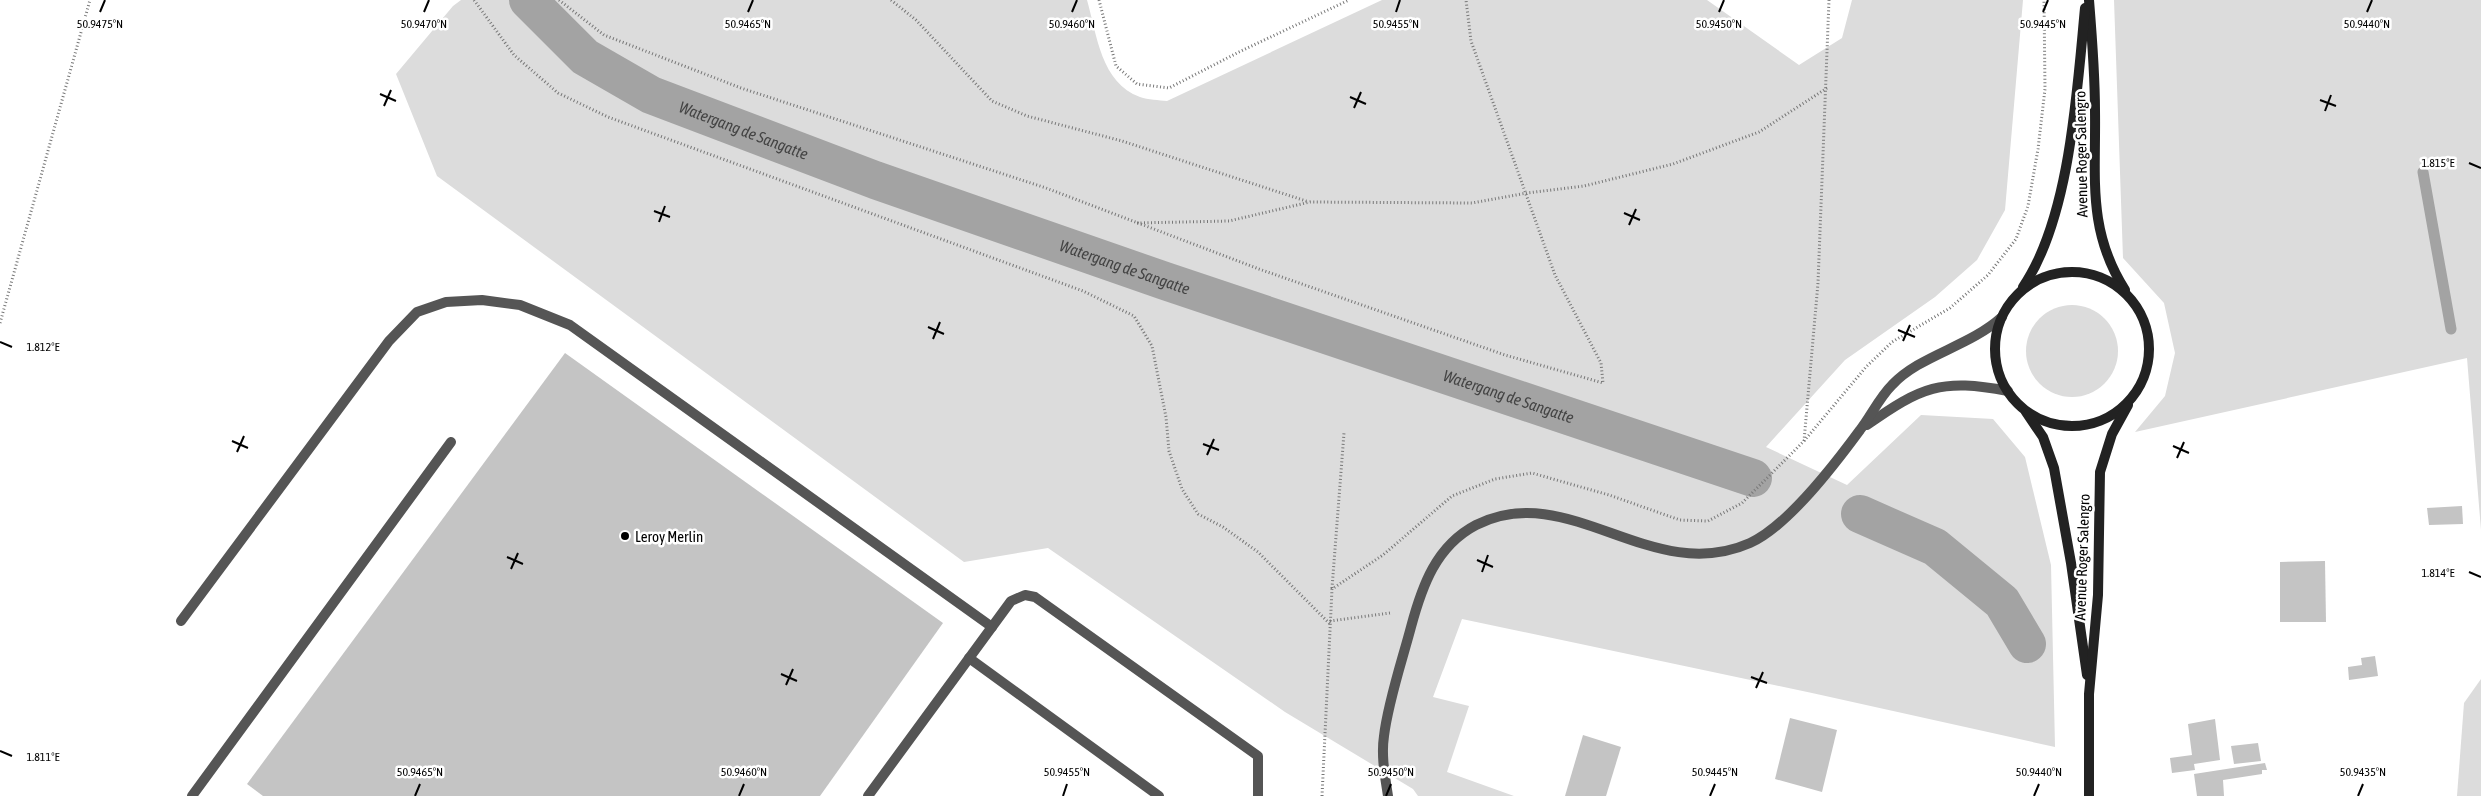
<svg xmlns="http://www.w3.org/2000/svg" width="2481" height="796" font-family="'Asap Condensed',sans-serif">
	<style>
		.green { fill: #dcdcdc }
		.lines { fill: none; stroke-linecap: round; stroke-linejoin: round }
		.stream { stroke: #a3a3a3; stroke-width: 11 }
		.canal { stroke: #a3a3a3; stroke-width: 38 }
		.building { fill: #c4c4c4 }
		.path { stroke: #777; stroke-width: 3; stroke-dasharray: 1 2.5; stroke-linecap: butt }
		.lane { stroke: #555; stroke-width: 10 }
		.secondary { stroke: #222; stroke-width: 10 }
		.ticks { fill: none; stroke: #000; stroke-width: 2 }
		.poi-dot { fill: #000; stroke: #fff; stroke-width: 2 }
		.labels { text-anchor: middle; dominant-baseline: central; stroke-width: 5; stroke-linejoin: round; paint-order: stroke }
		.street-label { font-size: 15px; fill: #000; stroke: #fff }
		.poi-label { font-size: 15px; fill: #000; stroke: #fff; text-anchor: start }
		.water-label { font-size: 16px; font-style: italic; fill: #444; stroke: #fff }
		.ticks-label { font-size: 12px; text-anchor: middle; fill: #000; stroke: #fff; stroke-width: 5; stroke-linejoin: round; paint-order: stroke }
	</style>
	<rect width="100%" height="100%" fill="#fff"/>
	<g class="green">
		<path d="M461,0h626c10,35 14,83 53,97 8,3 19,3 27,4l215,-101h325l92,65 43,-27 10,-38h171l-18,210 -28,50 -42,37 -90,63 -79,87 81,38 74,-70 72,4 32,38 26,108 4,182 -243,-54 -350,-74 -29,78 36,9 -22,66 67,24h-96l-5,-7 -128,-77 -237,-164 -84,14 -527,-386 -41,-102 57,-68z"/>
		<path d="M2114,0h367v530l-14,-172 -332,74 30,-36 10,-43 -11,-50 -41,-45z"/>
		<circle cx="2072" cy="351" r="46"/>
		<path d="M2481,679v117h-24l7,-93z"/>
	</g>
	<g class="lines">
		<path class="stream" d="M2423,172l28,157"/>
		<g class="canal">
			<path id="s1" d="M528,0l57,57 66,38 224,85 290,101 588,197"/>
			<path d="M1860,514l75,33 67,55 25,42"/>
		</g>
	</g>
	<g class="building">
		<path d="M565,353l378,270 -123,173h-557l-16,-12z"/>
		<path d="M2462,506l1,18 -34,1 -2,-17z"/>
		<path d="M2325,561l1,61h-46v-60z"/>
		<path d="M2375,656l3,20 -29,4 -1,-13 14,-2 -1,-7z"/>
		<path d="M1790,718l47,12 -15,62 -47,-13z"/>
		<path d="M2215,719l5,41 -26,4 1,6 -23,3 -2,-15 22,-3 -4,-31z"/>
		<path d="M1583,735l38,12 -15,49h-41z"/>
		<path d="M2258,743l3,18 -27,3 -3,-18z"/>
		<path d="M2265,763l2,7h-5v4l-39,6 1,16h-27l-3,-22z"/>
	</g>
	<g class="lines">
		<g class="path">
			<path d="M474,0l40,55 44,38 50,24 475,174 51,25 18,30 14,71 3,34 13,38 16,25 25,13 35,25 72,72"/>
			<path d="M559,0l45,35 137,53 305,100 213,81 246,86 98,28 -2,-20 -46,-88 -84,-234 -5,-41"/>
			<path d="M891,0l25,20 76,81 35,15 95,25 187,61"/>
			<path d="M1099,0l17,66 21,18 32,4 70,-36 110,-52"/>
			<path d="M1137,223l92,-2 81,-19 162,1 55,-10 57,-7 89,-22 86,-32 68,-44"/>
			<path d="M0,323l90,-323"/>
			<path d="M1804,441l14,-158 11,-283"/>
			<path d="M1332,588l12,-155"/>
			<path d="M1330,621l60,-8"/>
			<path d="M1322,796l10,-207 51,-34 69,-59 43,-17 37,-6 77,22 71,25 28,1 34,-18 62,-62 62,-74 26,-25 58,-34 38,-33 28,-36 12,-33 10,-57 7,-60 -1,-89"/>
		</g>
		<g class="lane">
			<path d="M1867,425c54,-38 74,-47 141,-34"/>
			<path d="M181,621l208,-280 28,-29 29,-10 36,-2 38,5 50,20 422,302"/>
			<path d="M969,658l190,138"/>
			<path d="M192,796l259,-354"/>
			<path d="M868,796l143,-195 14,-6 10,2 223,159v40"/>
			<path d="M1388,796c-3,-20 -7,-40 -4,-60 4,-34 18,-75 27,-109 11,-41 25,-81 65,-102 93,-47 175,62 274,18 38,-17 85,-79 110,-113 11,-14 19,-32 32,-45 28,-30 77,-38 110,-68"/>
		</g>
		<g class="secondary">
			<path d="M2089,0c3,37 6,74 6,111 1,67 -8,119 30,179"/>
			<circle cx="2072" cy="349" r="77"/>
			<path d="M2023,287c47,-69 54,-196 62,-279"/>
			<path d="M2026,412l17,25 11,31 17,95 16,112"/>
			<path d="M2089,796v-102l9,-99 2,-123 12,-38 16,-29"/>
		</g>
	</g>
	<path class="ticks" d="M100,12l5,-12M424,12l5,-12M748,12l5,-12M1072,12l5,-12M1396,12l4,-12M1719,12l5,-12M2043,12l5,-12M2367,12l5,-12M380,94l16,7M1350,97l16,7M2320,100l16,6M384,106l7,-16M1354,108l7,-16M2325,111l6,-16M2469,163l12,5M654,211l16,6M1624,213l16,7M659,222l6,-16M1629,225l7,-16M928,327l16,7M1898,330l17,7M933,339l7,-17M1903,341l7,-16M0,342l12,5M232,441l16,7M1203,444l16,6M2173,446l16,7M237,452l7,-16M1207,455l7,-16M2177,458l7,-16M507,557l16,7M1477,560l16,7M511,569l7,-16M1482,572l6,-17M2469,572l12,5M781,674l16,7M1751,677l16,6M786,685l7,-16M1756,688l7,-16M0,751l12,5M415,796l5,-12M739,796l5,-12M1063,796l4,-12M1386,796l5,-12M1710,796l5,-12M2034,796l5,-12M2358,796l5,-12"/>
	<circle class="poi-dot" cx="625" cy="536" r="5"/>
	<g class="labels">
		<g class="street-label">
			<text transform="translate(2081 154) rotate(-91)">Avenue Roger Salengro</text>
			<text transform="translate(2082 557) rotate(-88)">Avenue Roger Salengro</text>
		</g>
		<g class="poi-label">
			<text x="635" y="536">Leroy Merlin</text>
		</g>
		<g class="water-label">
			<text stroke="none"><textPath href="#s1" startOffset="256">Watergang de Sangatte</textPath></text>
			<text stroke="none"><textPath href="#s1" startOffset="661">Watergang de Sangatte</textPath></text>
			<text stroke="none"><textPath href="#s1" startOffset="1066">Watergang de Sangatte</textPath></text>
		</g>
	</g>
	<g class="ticks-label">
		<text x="424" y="28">50.9470°N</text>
		<text x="748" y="28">50.9465°N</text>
		<text x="1396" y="28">50.9455°N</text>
		<text x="1719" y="28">50.9450°N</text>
		<text x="2043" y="28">50.9445°N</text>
		<text x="100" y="28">50.9475°N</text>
		<text x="1072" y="28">50.9460°N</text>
		<text x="2367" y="28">50.9440°N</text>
		<text x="2438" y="167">1.815°E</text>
		<text x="43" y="351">1.812°E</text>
		<text x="2438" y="577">1.814°E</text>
		<text x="43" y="761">1.811°E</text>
		<text x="420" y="776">50.9465°N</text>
		<text x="744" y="776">50.9460°N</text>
		<text x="1067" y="776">50.9455°N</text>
		<text x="1391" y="776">50.9450°N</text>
		<text x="1715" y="776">50.9445°N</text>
		<text x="2039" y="776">50.9440°N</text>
		<text x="2363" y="776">50.9435°N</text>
	</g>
</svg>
